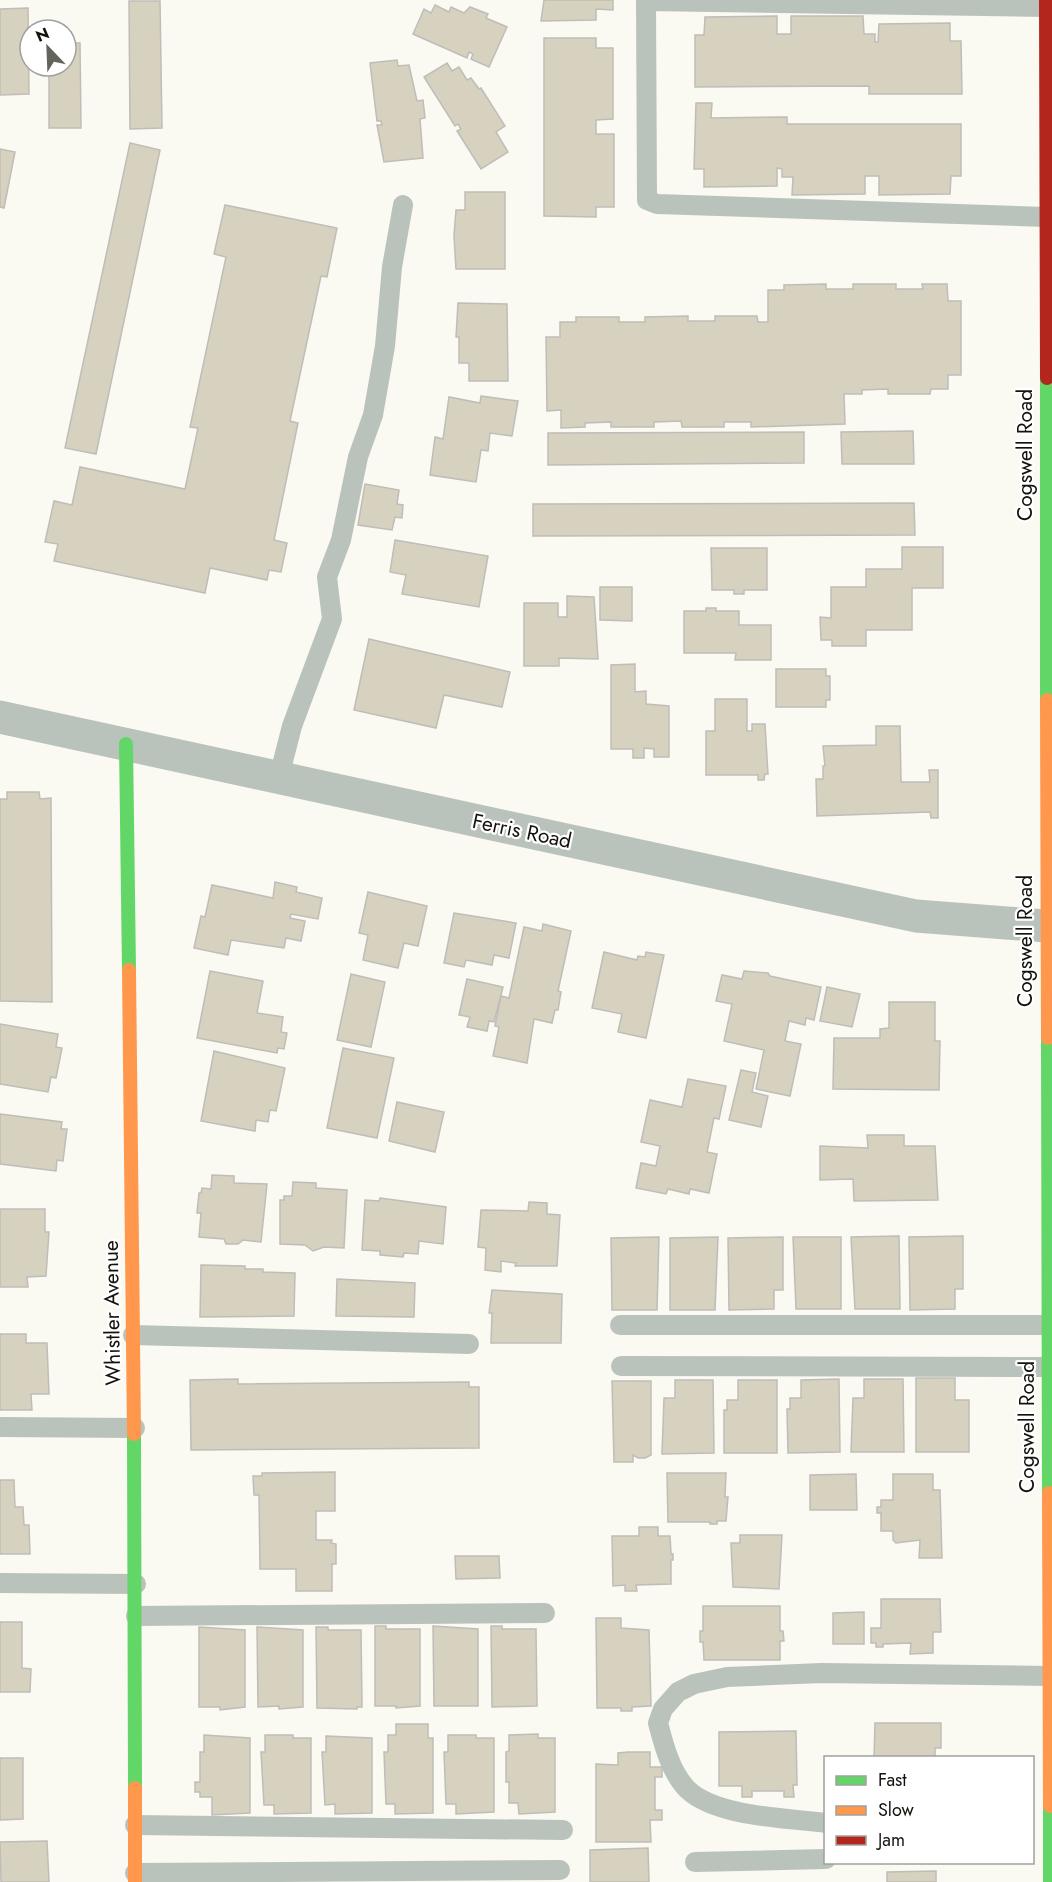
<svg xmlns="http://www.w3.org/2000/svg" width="1052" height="1882" font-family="Jost,sans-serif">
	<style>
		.building { fill: #d6d2bf; stroke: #bebdb8; stroke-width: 1.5 }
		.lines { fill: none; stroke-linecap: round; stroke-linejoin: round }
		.lane { stroke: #bac3bb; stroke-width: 20 }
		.street { stroke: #bac3bb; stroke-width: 33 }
		.fast { stroke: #63d668; stroke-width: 14 }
		.slow { stroke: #ff974d; stroke-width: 14 }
		.jam { stroke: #b3261e; stroke-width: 14 }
		.labels { text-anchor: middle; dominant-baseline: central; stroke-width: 4.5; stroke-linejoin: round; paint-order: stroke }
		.street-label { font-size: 21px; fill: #13120d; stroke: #fff }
	</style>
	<rect width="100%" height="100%" fill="#faf9f2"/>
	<g class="building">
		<path d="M544,0h69v10l-17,-1v11l-55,1z"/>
		<path d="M129,1h31l2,127 -32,1z"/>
		<path d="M435,5l14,7 2,-5 13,6 6,-6 18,7 -2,4 21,9 -18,40 -18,-8 2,-5 -4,-2 -2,6 -54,-24 11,-25 7,4z"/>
		<path d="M28,8l1,86 -29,1v-86z"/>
		<path d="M777,16v18h14v-18h72l1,18h11v8h3l1,-18 71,-1v18h11l1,53h-93v-8l-174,1v-52h9l1,-18z"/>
		<path d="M544,38h52v10h17v71l-17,1v14h18v73h-18v10l-52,-1z"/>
		<path d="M66,43h14l1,85h-32v-62h17z"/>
		<path d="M397,60l1,6 11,-1 8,36 6,-1 2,18 -5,1 3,39 -39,4 -7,-37h5l-1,-4h-4l-7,-58z"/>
		<path d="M447,63l5,8 7,-4 8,13 4,-2 8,11 2,-1 24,38 -9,6 12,20 -27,17 -24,-38 4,-2 -3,-5 -3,2 -31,-49z"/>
		<path d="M696,103h16l-1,15 76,-1v7h174v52h-10l-1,18 -71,1v-19h-14v18l-73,1 1,-18h-11v-8l-5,-1v18l-73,1v-18h-10z"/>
		<path d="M130,143l30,7 -64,304 -31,-6z"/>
		<path d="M0,149l15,3 -11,56 -4,-1z"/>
		<path d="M465,192h40v77h-49l-2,-33 2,-26h9z"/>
		<path d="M225,205l112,23 -10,49 -6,-1 -31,145 8,2 -24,117 13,3 -6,29 -12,-2 -2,10 -57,-12 -5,25 -151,-32 4,-17 -13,-2 9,-41 18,4 8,-38 105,22 13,-61 -8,-1 36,-170 -12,-3z"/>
		<path d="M826,284v5h27v-5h43v5h27l-1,-5h25l1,17h13v74h-13v14h-17l-1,5h-42v-5l-26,1v4h-18l1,30 -94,3v-5h-27v5h-42l-1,-6 -27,1v5h-43v-5l-26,1v4l-24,1v-18l-14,1 -1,-74h14v-15h16v-5h43v5h26v-5l43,-1v5h27v-5h42l1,6h10v-32h16v-5z"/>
		<path d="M458,303l49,1 1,77h-39v-18h-10v-26h-3z"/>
		<path d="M481,396l37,5 -6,35 -22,-3 -2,18 -7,-1 -5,32 -46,-7 5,-38 8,2 6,-42 31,6z"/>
		<path d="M913,431l1,33h-72l-1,-32z"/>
		<path d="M804,432v31l-256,2v-32z"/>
		<path d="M365,484l34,6 -2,14 6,1 -1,13 -7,-1 -3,13 -34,-5z"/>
		<path d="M914,503l1,32 -382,1v-32z"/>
		<path d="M395,540l93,16 -9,51 -77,-13 4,-19 -16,-3z"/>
		<path d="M902,547h41v41h-31v42h-46v16h-34v-6h-11l-1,-23 11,1v-31h35v-18h36z"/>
		<path d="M711,548h56v42h-23v4h-10v-4h-22z"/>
		<path d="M600,587h32v34l-32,-1z"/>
		<path d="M567,596l27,1 4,62 -39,-1v8h-35v-63h34v14h9z"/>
		<path d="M706,608h10v3h23v14h32v35h-36l1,-7h-52v-42h22z"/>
		<path d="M369,639l141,33 -8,35 -58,-12 -8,33 -82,-18z"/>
		<path d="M635,664v28l11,-1v13l23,2v51h-15v-8l-10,-1v10h-11v-9h-22v-84z"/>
		<path d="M776,669h50v7h4v24h-4v7h-50z"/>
		<path d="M715,699h32v32h5v-7h13l3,50h-3l-1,6h-6v-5h-52v-44h9z"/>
		<path d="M876,726h24l1,56h29l-1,-12h9v48h-7l-1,-6 -113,4 -1,-37h7v-13h2l-2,-20 53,-1z"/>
		<path d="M7,792h32l1,7 11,-1 1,204 -52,-1v-202h7z"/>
		<path d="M275,882l22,5 -1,5 26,6 -4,21 -27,-5 -1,4 15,3 -4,20 -15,-3 -2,10 -53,-8 -3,15 -34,-7 7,-32 4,1 7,-32 61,13z"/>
		<path d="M368,892l59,14 -9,40 -14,-3 -6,25 -35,-8 5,-25 -9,-2z"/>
		<path d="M454,913l62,10 -7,35 -15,-3 -2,10 -26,-5 -2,7 -20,-4z"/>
		<path d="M543,924l28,7 -13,60 3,1 -3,18h-3l-3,13 -18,-4 -7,44 -34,-7 6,-29 -4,-1 6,-30 8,2 15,-71 18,4z"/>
		<path d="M604,952l33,8 1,-4 7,1 1,-5 18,3 -18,83 -28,-6 4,-18 -30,-6z"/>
		<path d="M210,971l53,10 -6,32 26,4 -2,15 6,1 -3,16 -6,-1 -1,5 -80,-15z"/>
		<path d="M744,971l24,2 2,3 51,11 -7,33 -8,-2 -1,7 -16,-4 -4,20 16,3 -11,52 -34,-7 8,-39 -40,-9 8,-37 -16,-3 6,-26 20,4z"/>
		<path d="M351,974l34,8 -14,65 -34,-7z"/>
		<path d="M467,979l36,8 -9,35 -5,-1 -2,10 -20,-4 3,-10 -11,-2z"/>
		<path d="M827,987l33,7 -8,33 -32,-6z"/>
		<path d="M889,1002h46v39h5l-1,49 -106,-1 1,-51h46v-9l9,-1z"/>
		<path d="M0,1024l58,10 -2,13 6,1 -6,30 -5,-1 -3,15 -48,-8z"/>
		<path d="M343,1048l51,10 -17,80 -50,-10z"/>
		<path d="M214,1051l71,17 -9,43 -6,-1 -2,12 -12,-2 -1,11 -54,-10z"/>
		<path d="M741,1070l15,3 -4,19 16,4 -7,31 -32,-7z"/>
		<path d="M688,1079l38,7 -7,33 -5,-1 -7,34 10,2 -8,39 -19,-4 -1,5 -21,-5 -2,5 -30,-6 5,-25 15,3 4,-20 -19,-4 9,-42 32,7z"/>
		<path d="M397,1102l47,10 -9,40 -46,-11z"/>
		<path d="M0,1114l62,8 -1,7h6l-4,32 -6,-1 -1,11 -56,-7z"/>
		<path d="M867,1135h37v11h31l3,54 -84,1 -1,-22 -33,1v-34l48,2z"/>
		<path d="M212,1175l22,1v7l33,1 -6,58 -18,-2 -5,4h-12l-2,-5 -25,-2 2,-24h-4l2,-20h2l1,-5 9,1z"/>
		<path d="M293,1182l23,1v5l31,2 -3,58 -20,-1 -11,4 -8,-6 -25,-1v-44h4v-4h8z"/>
		<path d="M380,1198l66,9 -3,37 -24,-3 -1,13 -14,-1 -1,4 -23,-2v-4l-18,-1 3,-50 14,1z"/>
		<path d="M529,1202l18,1v11l13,1 -3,51h-42l1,-3 -15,-2v11l-16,-2 1,-22 -8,-1 3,-37 47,1z"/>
		<path d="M0,1209h45v23h4l-3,44 -19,1 1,10h-28z"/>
		<path d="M899,1236l1,73h-45l-4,-72z"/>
		<path d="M963,1236v53h-8v20l-45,1 -1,-73z"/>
		<path d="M659,1237l-2,73h-45l-1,-72z"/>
		<path d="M718,1237l-3,73h-45v-72z"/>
		<path d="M783,1237v53h-9v19l-45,1 -1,-72z"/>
		<path d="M793,1237h48v72h-45z"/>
		<path d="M201,1265l44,1v3h18v3l32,1 -1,43 -94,1z"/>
		<path d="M337,1279l78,4 -1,34 -78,-1z"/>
		<path d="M492,1290l70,4 -1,49h-70l1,-30h-3z"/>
		<path d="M0,1334h26v9h21l2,51h-18l1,16h-32z"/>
		<path d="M916,1378h39v22h14v52h-53z"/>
		<path d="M238,1379v5l231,-2v5h10v61l-288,2 -1,-70z"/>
		<path d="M839,1379l1,73 -52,1 -1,-44h3v-11h11v-18z"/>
		<path d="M864,1379h39l1,73h-53l2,-54h11z"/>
		<path d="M675,1380h38l1,73 -52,1 2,-56h11z"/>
		<path d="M738,1380h39v73h-53v-43h3v-10h11z"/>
		<path d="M612,1381h39v74l-6,3h-7l-5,-3v7h-19z"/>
		<path d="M335,1472v39h-19v29h16l-1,3 5,1v20h-4v27h-36v-22h-36l-1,-74h-5l-1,-19h9v-3z"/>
		<path d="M667,1473h59l-1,24h3l-2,24h-9v3h-7v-2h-42z"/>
		<path d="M856,1474l1,36h-47v-35z"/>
		<path d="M893,1474h40v16h7l2,68h-23l1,-18 -24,3 -3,-3v-9h-12v-18h-4v-6h4v-7h12z"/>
		<path d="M0,1480h14l1,27h8l1,18h5l1,29h-30z"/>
		<path d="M639,1527h19v9h12l1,18h2v6h-2v24l-35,1 1,6h-12v-6l-12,1 -1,-50h27z"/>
		<path d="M740,1535h42l-3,54 -46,-2 -2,-44h9z"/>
		<path d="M455,1556h44l1,22 -44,1z"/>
		<path d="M881,1599h59l1,33h-8v21l-23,1 1,-11 -28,1v3h-7v-4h-5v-15h10z"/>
		<path d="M703,1606h77v25h3l1,10h-4v19h-76l-1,-18h-3v-11h3z"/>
		<path d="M864,1612v32h-31v-31z"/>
		<path d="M596,1618h25v10l28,2 2,76 -19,1v4h-11v-3h-24z"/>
		<path d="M0,1622h22v46l9,1 -1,23h-30z"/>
		<path d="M375,1626h11v3h34v77l-24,2v-2h-21z"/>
		<path d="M433,1626l45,3v77h-44z"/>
		<path d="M491,1626h11v3h34l1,77 -45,1z"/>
		<path d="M199,1627l46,3v77l-25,3v-3h-21z"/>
		<path d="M257,1627l46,3v77l-24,2v-3l-21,1z"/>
		<path d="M316,1627h12v3h33l1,77h-5v2l-40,-1z"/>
		<path d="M875,1723h66v25h-6v10h-61z"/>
		<path d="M396,1724h32v14h5v75l-38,1v-10h-9l-2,-52h4v-17h8z"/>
		<path d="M796,1731l1,54h-4l1,12h-10v-6h-32v6h-10v-11h-23v-54z"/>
		<path d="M538,1734v4h17v74l-36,2 -1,-11h-9v-21h-3v-30l3,-1v-16z"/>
		<path d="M204,1735l46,3v75l-38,2v-18h-12v-5h-5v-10h5v-30h4z"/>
		<path d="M265,1735h28v3h18v75l-37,1v-9h-10l-3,-53h4z"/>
		<path d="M448,1735h28v3h18v74l-38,2v-10h-10l-2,-52h4z"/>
		<path d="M326,1736l46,2v75l-37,1v-10l-10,1 -3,-53h4z"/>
		<path d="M628,1752h22v15h12v10h-7v33h7v10h-12l1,22h-55v-78l22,1v-12z"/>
		<path d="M0,1758h23v61l-23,1z"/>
		<path d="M47,1841l2,41h-48l-1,-40z"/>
		<path d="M648,1848l1,34h-59v-32z"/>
		<path d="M936,1871v11h-49v-10z"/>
	</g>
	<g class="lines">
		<g class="lane">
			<path d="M1046,7l-400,-6 1,199 10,4 389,13"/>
			<path d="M279,777l13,-51 40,-107 -5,-42 14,-37 17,-83 15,-42 12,-69 7,-79 11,-62"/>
			<path d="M620,1325h428"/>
			<path d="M133,1335l336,9"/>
			<path d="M621,1366l427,1"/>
			<path d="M0,1427l135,1"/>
			<path d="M0,1583l136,1"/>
			<path d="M136,1616l409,-3"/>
			<path d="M826,1823c-39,-5 -109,-6 -138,-33 -17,-17 -24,-44 -30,-67l5,-14 15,-17 16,-8 33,-7 94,-4 228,3"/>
			<path d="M135,1825l428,5"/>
			<path d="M695,1862l131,-3"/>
			<path d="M135,1873l425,-3"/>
		</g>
		<path class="street" d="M0,717l916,199 130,10"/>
		<g class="fast">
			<path d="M1047,378v322"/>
			<path d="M126,744l3,226"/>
			<path d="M1048,1038l1,455"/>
			<path d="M134,1434l1,354"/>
			<path d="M1050,1806v76"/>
		</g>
		<g class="slow">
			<path d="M1047,700l1,338"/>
			<path d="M129,970l5,464"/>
			<path d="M1049,1493l1,313"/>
			<path d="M135,1882v-94"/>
		</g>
		<path class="jam" d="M1046,0l1,378"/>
	</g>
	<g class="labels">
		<g class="street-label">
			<text transform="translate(1025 455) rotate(-90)">Cogswell Road</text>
			<text transform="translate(522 831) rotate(12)">Ferris Road</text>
			<text transform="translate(1025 941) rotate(-90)">Cogswell Road</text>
			<text transform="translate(112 1313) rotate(-91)">Whistler Avenue</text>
			<text transform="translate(1027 1427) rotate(-90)">Cogswell Road</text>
		</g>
	</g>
	<rect x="824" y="1756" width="210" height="108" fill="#ffffff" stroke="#a1a09e" stroke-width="1.5"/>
	<rect x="836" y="1776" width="30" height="9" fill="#63d668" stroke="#a1a09e" stroke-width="1.5"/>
	<text x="878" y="1786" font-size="18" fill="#13120d">Fast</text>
	<rect x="836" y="1806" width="30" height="9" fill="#ff974d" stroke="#a1a09e" stroke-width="1.5"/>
	<text x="878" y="1816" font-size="18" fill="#13120d">Slow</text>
	<rect x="836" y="1836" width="30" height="9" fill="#b3261e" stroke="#a1a09e" stroke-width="1.5"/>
	<text x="878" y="1846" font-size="18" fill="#13120d">Jam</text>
	<g transform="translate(48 48) rotate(337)"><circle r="28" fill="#ffffff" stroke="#a1a09e" stroke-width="1.5"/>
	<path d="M0-4.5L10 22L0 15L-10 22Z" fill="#64635d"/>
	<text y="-9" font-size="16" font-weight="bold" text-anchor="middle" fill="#13120d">N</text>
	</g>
</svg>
